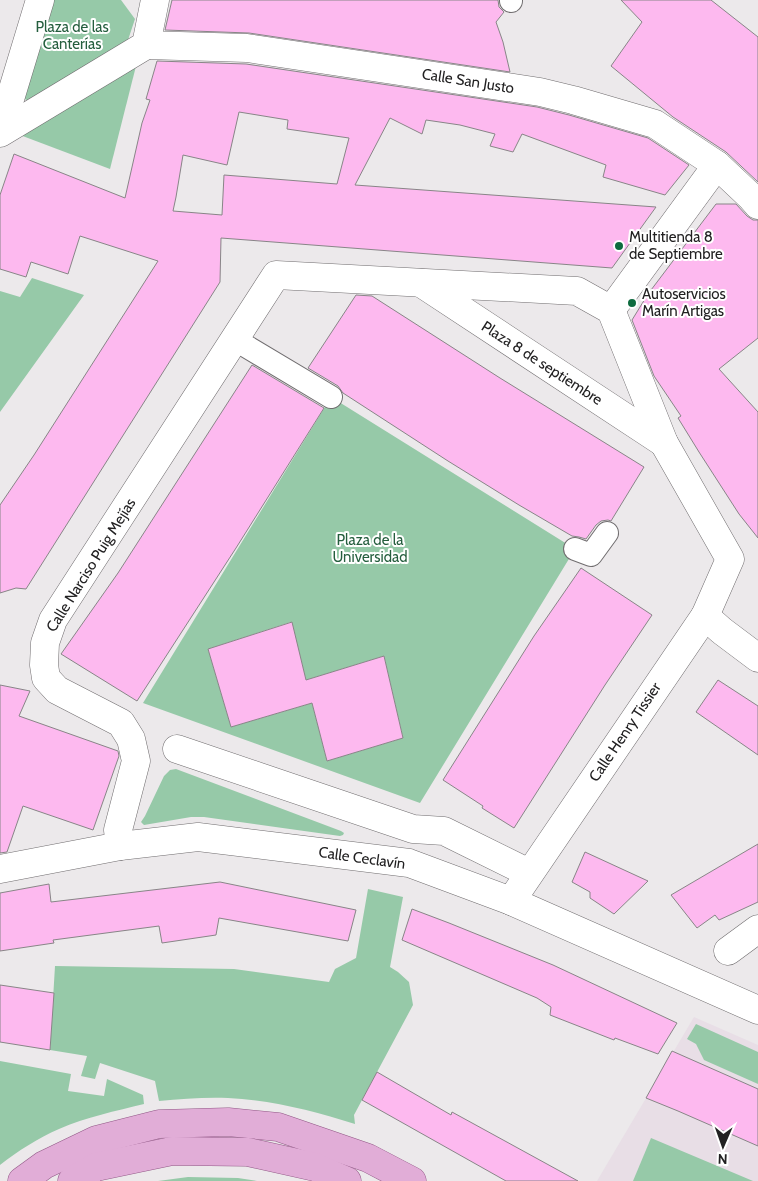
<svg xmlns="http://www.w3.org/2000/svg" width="758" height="1181" font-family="Cabin,sans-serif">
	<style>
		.built { fill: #e8dee6 }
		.green { fill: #96c9a8; fill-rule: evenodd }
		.building { fill: #fdb9ef; stroke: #888587; fill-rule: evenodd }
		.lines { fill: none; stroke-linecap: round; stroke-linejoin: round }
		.pedestrian-casing { stroke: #706d6f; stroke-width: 24 }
		.minor-casing { stroke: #706d6f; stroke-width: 29 }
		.primary-casing { stroke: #915886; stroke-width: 29 }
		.pedestrian { stroke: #fff; stroke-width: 22 }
		.minor { stroke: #fff; stroke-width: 28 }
		.primary { stroke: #e1add7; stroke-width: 28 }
		.poi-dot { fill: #0e6b3f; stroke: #fff; stroke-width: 2 }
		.labels { text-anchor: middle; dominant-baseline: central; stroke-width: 4; stroke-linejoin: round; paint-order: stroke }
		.park-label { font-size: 15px; fill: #255e3e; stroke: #fff }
		.street-label { font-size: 15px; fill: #222122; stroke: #fff }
		.poi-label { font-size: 15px; fill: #222122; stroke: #fff; text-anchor: start }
	</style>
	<rect width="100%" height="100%" fill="#ece9eb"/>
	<path class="built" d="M694,1017l64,28v136h-161z"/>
	<g class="green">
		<path d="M45,0h76l14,19 -8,24 -94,61 -18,-11z"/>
		<path d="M136,66l-26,103 -98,-37z"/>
		<path d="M32,278l52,17 -84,117v-121l20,6z"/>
		<path d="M331,397l244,152 -155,254 -277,-100zM291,622l15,58 78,-24 19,82 -76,23 -15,-58 -81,24 -23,-78z"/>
		<path d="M176,769l165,62 3,2 -1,2 -3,1 -136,-19h-13l-47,8 -3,-3 4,-6 19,-40 6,-6z"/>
		<path d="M368,889l35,8 -13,70 8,5 11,10 4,23 -59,110 1,9c-41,-13 -84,-24 -127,-26 -23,-1 -46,1 -69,3l-4,-20 -55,-18 -5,16 -14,-3 6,-20 -37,-6 5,-84 179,3 95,13 6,-13 21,-11z"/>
		<path d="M696,1024l62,28v32l-54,-24 -8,-16 -9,-5z"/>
		<path d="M0,1061l71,13 -3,17 36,5 3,-17 36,16 1,9c-28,7 -58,13 -85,25 -21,9 -41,22 -59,36z"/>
		<path d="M651,1138l102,43h-120z"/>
		<path d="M188,1177l50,1 19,3h-99z"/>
	</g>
	<g class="building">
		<path d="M172,0h326l1,7 5,5 -8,10 7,20 7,30 -261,-39 -84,-3z"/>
		<path d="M621,0h90l47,37v145l-32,-30 -53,-35 -62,-51 31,-44z"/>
		<path d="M157,61l89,3 291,43 32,8 79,23 41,27 -24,30 -62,-18 3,-12 -84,-31 -9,18 -23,-6 5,-12 -35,-9 -34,-5 -4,14 -32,-16 -35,67 301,22 -44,61 -391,-30 -1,44 -194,307 -10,-1 -16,5v-88l34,-50 124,-194 -78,-25 -12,38 -37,-12 -5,15 -26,-8v-74l14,-41 111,44 17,-75 8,-23 -4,-1zM239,112l49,8 -1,9 62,9 -12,46 -113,-9 -2,40 -49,-4 3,-14 7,-42 44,10z"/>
		<path d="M716,204h20l11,12 6,4h5v118l-39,31 39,43v126l-19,-24 -40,-62 -21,-34 3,-2 -27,-40 -22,-56 16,-26z"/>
		<path d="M356,295l16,1 128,82 144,89 -33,54 -3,-1 -7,1 -5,4 -10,14 -7,-2 -7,-1 -53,-31 -71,-44 -105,-68 -5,-7 -30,-18z"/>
		<path d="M252,365l72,43 -88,140 -99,153 -76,-47 57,-81z"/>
		<path d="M581,568l71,47 -47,70 -91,143 -32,-20 1,-2 -40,-26 91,-144z"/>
		<path d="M292,622l14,58 78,-24 19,82 -76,23 -15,-58 -81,24 -23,-78z"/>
		<path d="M718,680l40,26v49l-62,-43z"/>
		<path d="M0,685l30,6 -11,25 99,35 1,5 -26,74 -70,-24 -16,46 -7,1z"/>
		<path d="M758,844v58l-39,18 -4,-5 -18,13 -26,-33z"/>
		<path d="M585,852l63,29 -34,33 -24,-16v-6l-18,-10z"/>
		<path d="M220,882l136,28 -8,31 -129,-23 -3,17 -54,8 -3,-17 -106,14 1,3 -54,8v-58l49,-9 2,18z"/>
		<path d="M412,909l37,14 104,42 124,58 -19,31 -43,-16 -1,2 -64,-25 1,-8 -14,-9 -135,-58z"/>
		<path d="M0,985l54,8 -4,57 -50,-8z"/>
		<path d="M672,1051l86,38v57l-80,-35 -32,-13z"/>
		<path d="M377,1072l74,43 1,-3 126,69h-72l-144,-81z"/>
	</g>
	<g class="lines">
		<defs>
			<g id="pedestrian">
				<path d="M511,0v1"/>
				<path d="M234,339l97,58"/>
				<path d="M575,549l16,6 16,-22"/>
			</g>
			<g id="minor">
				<path d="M146,45l101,3 293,44 33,8 82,24 62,41 34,32 7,8"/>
				<path d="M0,132l40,-132"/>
				<path d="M0,133l146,-88 9,-45"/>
				<path d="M421,283l243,160"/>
				<path d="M611,310l106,-145"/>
				<path d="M705,616l17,15 36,27"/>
				<path d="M177,749l236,80 31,2 85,42"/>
				<path d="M120,846l-2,-16 18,-69 -5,-22 -10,-16 -64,-33 -11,-12 -2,-13 1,-22 8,-23 223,-345 301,16 34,19 53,133 66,116 -25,57 -194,285"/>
				<path d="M0,869l120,-23 78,-9 211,26 102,38 247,109"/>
				<path d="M728,951l30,-22"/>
			</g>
			<g id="primary">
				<path d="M22,1181l22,-16 52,-25 63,-16 69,-2 50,5 90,31 44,23"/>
				<path d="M72,1181l24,-14 76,-16 76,1 67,15 32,14"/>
			</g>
		</defs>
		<use href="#pedestrian" class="pedestrian-casing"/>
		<use href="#minor" class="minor-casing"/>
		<use href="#primary" class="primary-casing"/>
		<use href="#pedestrian" class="pedestrian"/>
		<use href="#minor" class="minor"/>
		<use href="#primary" class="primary"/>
	</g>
	<g class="poi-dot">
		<circle cx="619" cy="246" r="5"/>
		<circle cx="632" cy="303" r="5"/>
	</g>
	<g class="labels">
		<g class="park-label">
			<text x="72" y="27">Plaza de las<tspan x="72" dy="17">Canterías</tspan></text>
			<text x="370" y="540">Plaza de la<tspan x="370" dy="17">Universidad</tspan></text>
		</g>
		<g class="street-label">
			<text transform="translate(468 81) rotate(9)">Calle San Justo</text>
			<text transform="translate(542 363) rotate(33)">Plaza 8 de septiembre</text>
			<text transform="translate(91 565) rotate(-58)">Calle Narciso Puig Mejías</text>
			<text transform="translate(625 732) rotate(-56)">Calle Henry Tissier</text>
			<text transform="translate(362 858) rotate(8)">Calle Ceclavín</text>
		</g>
		<g class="poi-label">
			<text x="629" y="237">Multitienda 8<tspan x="629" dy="17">de Septiembre</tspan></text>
			<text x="642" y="294">Autoservicios<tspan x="642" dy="17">Marín Artigas</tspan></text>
		</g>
	</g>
	<g transform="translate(723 1146) rotate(182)" stroke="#ffffff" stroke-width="4" paint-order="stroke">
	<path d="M0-4L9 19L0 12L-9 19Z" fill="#222122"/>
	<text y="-8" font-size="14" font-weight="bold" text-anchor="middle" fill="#222122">N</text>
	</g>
</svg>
